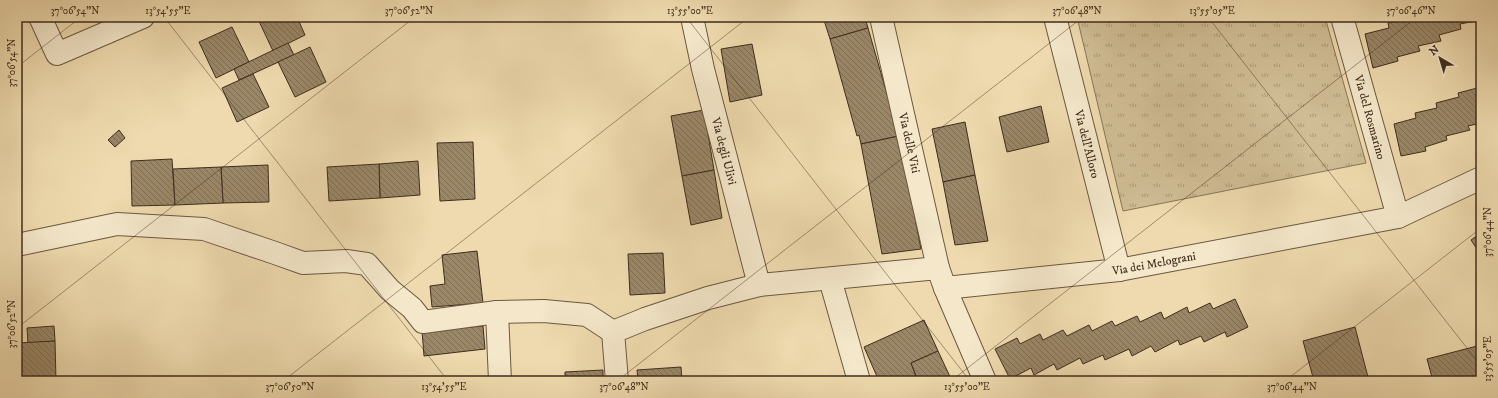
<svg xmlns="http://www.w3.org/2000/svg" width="1498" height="398" font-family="'IM FELL DW Pica',serif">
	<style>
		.grass { fill: url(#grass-tufts); stroke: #887559 }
		.building { fill: url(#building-back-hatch); stroke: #402d1d }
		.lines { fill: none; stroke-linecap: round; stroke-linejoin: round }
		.street-casing { stroke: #6c5841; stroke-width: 24 }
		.street { stroke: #f4e7ca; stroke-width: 22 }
		.ticks { fill: none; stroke: #402d1d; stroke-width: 1; stroke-opacity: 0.45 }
		.labels { text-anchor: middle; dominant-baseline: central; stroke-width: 3.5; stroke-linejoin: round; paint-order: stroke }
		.street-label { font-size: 12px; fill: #402d1d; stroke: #f4e7ca }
		.neatline { fill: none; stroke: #402d1d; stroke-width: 1.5 }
		.ticks-label { font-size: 10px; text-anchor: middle; fill: #402d1d }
	</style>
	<defs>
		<pattern id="grass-tufts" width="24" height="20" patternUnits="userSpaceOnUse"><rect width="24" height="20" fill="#d0bd95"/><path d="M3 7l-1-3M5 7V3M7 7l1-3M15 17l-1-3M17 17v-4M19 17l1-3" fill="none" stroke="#aa9a79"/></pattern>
		<pattern id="building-back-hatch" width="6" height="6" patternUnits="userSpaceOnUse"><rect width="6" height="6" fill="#9a8768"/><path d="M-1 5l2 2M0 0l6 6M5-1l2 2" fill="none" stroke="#7f6f55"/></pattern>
	</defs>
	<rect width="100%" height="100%" fill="#eedaae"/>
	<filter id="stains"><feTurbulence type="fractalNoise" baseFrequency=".005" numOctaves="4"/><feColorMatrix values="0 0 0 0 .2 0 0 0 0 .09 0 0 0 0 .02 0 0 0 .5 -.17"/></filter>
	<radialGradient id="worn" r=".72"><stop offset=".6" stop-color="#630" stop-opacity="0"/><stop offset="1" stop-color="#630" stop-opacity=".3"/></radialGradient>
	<path class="grass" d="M1077,17h248l41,146 -243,48z"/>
	<g class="building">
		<path d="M257,17h40l8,18 -32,16z"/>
		<path d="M823,17h42l3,11 -38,11z"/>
		<path d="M1410,17h71v3l-21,4 1,5 -22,6 2,6 -23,5 2,5 -23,6 1,4 -25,7 -8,-34 24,-6 -1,-5z"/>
		<path d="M232,27l17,35 -33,16 -17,-36z"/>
		<path d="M868,28l31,108 -38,8 -2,-9 -2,1 -27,-97z"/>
		<path d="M288,43l6,12 -55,25 -5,-11z"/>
		<path d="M752,44l10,51 -32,7 -9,-53z"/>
		<path d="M310,47l16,35 -31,15 -17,-35z"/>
		<path d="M253,74l16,33 -32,15 -15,-34z"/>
		<path d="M1480,82h1v41l-13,3 2,4 -24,6 1,4 -22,7 1,4 -25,5 -7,-32 22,-6 -1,-5 22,-5 -1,-5 23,-6 -1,-4 23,-6z"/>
		<path d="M1041,106l8,36 -42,10 -8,-35z"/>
		<path d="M704,110l10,60 -32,6 -11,-60z"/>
		<path d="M965,122l10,53 -32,7 -11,-53z"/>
		<path d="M119,130l6,8 -10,9 -7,-7z"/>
		<path d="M899,136l22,113 -39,5 -21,-110z"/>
		<path d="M473,142l2,57 -35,2 -3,-58z"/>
		<path d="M172,159l3,46 -43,1 -1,-45z"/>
		<path d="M418,161l2,34 -40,3 -1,-34z"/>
		<path d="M379,164l1,34 -51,3 -2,-34z"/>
		<path d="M268,165l1,37 -46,1 -2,-36z"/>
		<path d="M221,167l2,36 -48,2 -2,-36z"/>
		<path d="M714,170l8,48 -31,7 -9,-49z"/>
		<path d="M975,175l13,66 -33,4 -12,-63z"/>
		<path d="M1481,233v22l-10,-15z"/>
		<path d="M477,251l6,52 -51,4 -2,-21 15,-2 -3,-29z"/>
		<path d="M663,253l2,40 -35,2 -2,-41z"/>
		<path d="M1235,299l13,28 -21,10 -2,-5 -21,10 -3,-6 -21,9 -2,-5 -23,12 -4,-6 -19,10 -3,-7 -24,11 -2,-5 -20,9 -3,-6 -23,12 -3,-6 -20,11 -3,-7 -21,11 -15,-30 22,-11 3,6 20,-10 3,6 20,-10 4,6 22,-11 3,6 20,-10 3,5 22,-10 3,6 21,-10 3,7 23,-12 2,6 21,-10 3,6z"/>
		<path d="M924,320l14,31 -27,12 7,18h-39l-15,-34z"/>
		<path d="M54,326l1,15 -27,2 -1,-15z"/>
		<path d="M483,326l2,23 -61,7 -2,-25z"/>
		<path d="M1355,327l14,54h-55l-11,-40z"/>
		<path d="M55,341l1,40h-39v-38z"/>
		<path d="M1481,345v36h-48l-6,-22z"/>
		<path d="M938,351l14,30h-34l-7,-18z"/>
		<path d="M681,367l1,14h-44l-1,-11z"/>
		<path d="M603,370v11h-38v-9z"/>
	</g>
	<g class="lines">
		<defs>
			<g id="street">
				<path d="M40,17l17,37 86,-37"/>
				<path id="s1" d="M692,17l11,52 56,216"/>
				<path id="s2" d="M881,17l57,251"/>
				<path id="s3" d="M1055,17l64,253"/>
				<path id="s4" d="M1342,17l56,200"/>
				<path d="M17,245l100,-21 87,5 71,24 28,10 43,-2 21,3 23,26 22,18 11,14 74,-10 47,-1 43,4 26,17"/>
				<path d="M830,279l29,102"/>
				<path d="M945,288l40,93"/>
				<path d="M497,312l3,69"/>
				<path id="s5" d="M613,332l32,-13 63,-21 51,-13 179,-17 7,20 174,-18 279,-53 83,-39"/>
				<path d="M613,332l4,49"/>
			</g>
		</defs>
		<use href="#street" class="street-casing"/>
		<use href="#street" class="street"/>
	</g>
	<path class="ticks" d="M164,17l284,364M686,17l284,364M1208,17l273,349M17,67l64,-50M17,328l398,-311M283,381l466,-364M617,381l466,-364M951,381l466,-364M1285,381l196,-153"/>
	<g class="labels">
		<g class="street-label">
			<text stroke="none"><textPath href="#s4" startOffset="104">Via del Rosmarino</textPath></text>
			<text stroke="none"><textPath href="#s2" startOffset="129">Via delle Viti</textPath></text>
			<text stroke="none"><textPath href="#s3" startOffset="131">Via dell'Alloro</textPath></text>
			<text stroke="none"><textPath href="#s1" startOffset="138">Via degli Ulivi</textPath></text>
			<text stroke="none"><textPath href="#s5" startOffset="565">Via dei Melograni</textPath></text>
		</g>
	</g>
	<rect width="1498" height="398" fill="none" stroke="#eedaae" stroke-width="44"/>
	<g transform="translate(1440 58) rotate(322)" stroke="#f4e7ca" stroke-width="3" paint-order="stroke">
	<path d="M0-3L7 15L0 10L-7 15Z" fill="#402d1d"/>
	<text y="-6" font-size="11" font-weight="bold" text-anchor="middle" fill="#402d1d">N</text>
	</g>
	<rect x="22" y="22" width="1454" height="354" class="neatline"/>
	<g class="ticks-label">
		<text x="75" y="14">37°06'54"N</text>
		<text x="168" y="14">13°54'55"E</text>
		<text x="409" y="14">37°06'52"N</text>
		<text x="690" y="14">13°55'00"E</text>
		<text x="1077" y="14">37°06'48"N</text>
		<text x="1212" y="14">13°55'05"E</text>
		<text x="1411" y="14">37°06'46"N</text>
		<text transform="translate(11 63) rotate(-90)" y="4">37°06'54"N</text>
		<text transform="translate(1487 232) rotate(-90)" y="4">37°06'44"N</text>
		<text transform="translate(11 324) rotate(-90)" y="4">37°06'52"N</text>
		<text transform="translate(1487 359) rotate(-90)" y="4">13°55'05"E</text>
		<text x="290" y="390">37°06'50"N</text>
		<text x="444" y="390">13°54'55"E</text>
		<text x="624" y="390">37°06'48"N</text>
		<text x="967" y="390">13°55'00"E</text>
		<text x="1292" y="390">37°06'44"N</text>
	</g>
	<rect width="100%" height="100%" filter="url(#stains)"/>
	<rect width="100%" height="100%" fill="url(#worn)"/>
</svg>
